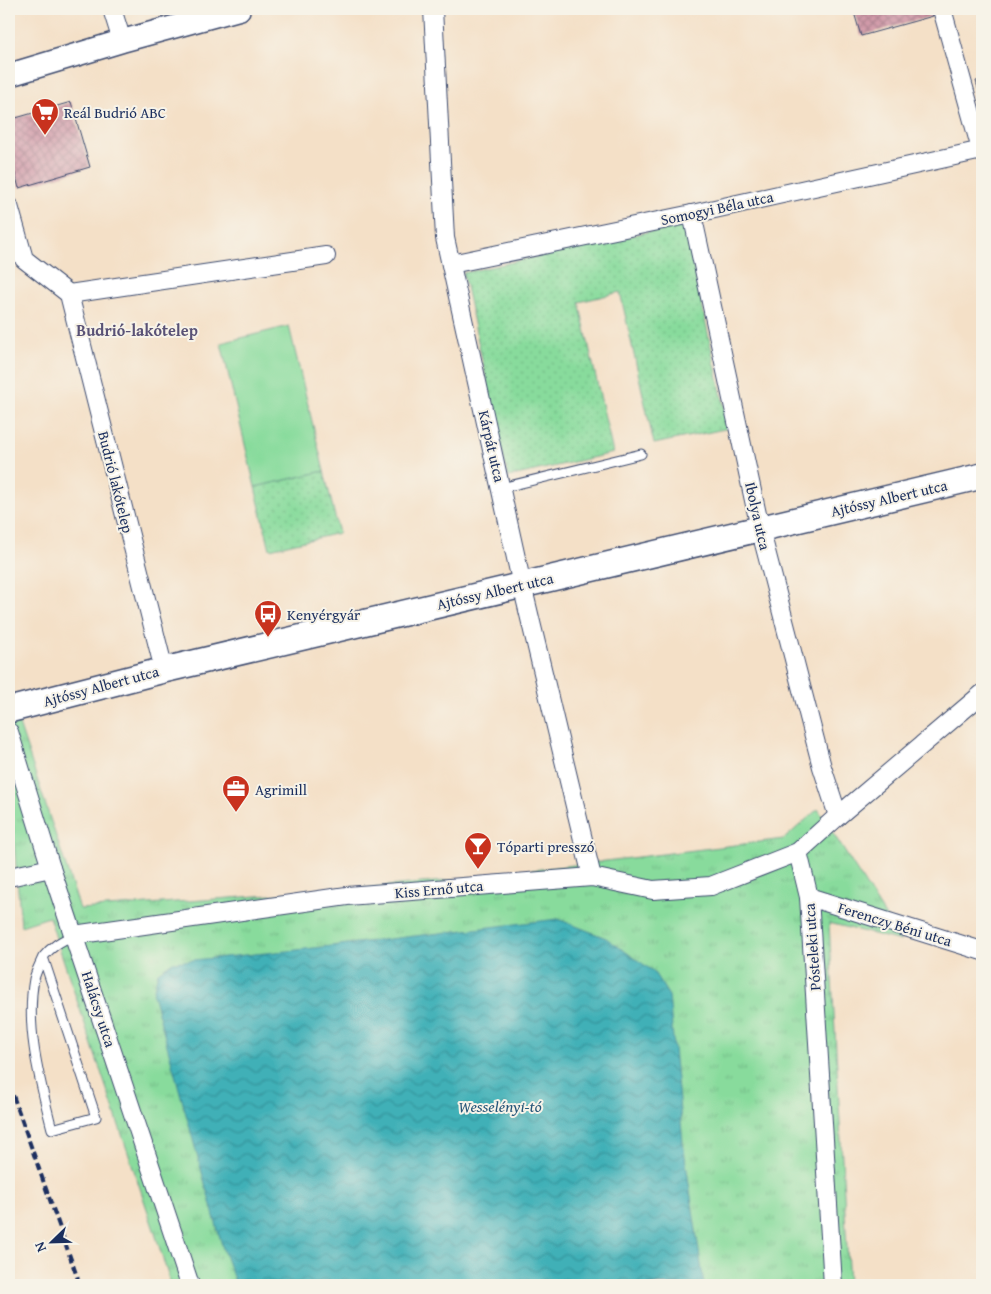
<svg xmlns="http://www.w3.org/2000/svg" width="991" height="1294" font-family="'Gentium Book Plus',serif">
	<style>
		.grass { fill: url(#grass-tufts); stroke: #52857d }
		.park { fill: url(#park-dots); stroke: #52857d }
		.pitch { fill: #88db9c; stroke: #52857d }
		.water { fill: url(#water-waves); stroke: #2d708a }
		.building { fill: url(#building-cross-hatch) }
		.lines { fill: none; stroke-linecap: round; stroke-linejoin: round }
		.service-casing { stroke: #3c4a6e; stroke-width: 11 }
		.minor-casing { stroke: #3c4a6e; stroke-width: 20 }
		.tertiary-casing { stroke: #3c4a6e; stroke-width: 25 }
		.secondary-casing { stroke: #3c4a6e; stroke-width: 28 }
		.service { stroke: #fff; stroke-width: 9 }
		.minor { stroke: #fff; stroke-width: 18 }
		.tertiary { stroke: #fff; stroke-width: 22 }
		.secondary { stroke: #fff; stroke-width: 25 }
		.rail { stroke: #1b2f5e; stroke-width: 4; stroke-dasharray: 8 4; stroke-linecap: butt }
		.labels { text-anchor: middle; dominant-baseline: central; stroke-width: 4; stroke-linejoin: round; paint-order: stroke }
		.poi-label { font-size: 15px; fill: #1b2f5e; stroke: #f7f3e8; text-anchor: start }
		.street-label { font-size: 15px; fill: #1b2f5e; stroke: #f7f3e8 }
		.neighbourhood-label { font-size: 16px; font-weight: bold; fill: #595276; stroke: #f7f3e8 }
		.water-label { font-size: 16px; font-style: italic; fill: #265679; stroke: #f7f3e8 }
	</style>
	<defs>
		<pattern id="grass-tufts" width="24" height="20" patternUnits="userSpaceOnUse" patternTransform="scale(1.25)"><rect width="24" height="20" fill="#88db9c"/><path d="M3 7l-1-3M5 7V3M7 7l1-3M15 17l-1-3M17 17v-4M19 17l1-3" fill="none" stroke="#75bc89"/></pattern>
		<pattern id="park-dots" width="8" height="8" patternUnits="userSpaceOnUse" patternTransform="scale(1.25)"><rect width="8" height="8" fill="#88db9c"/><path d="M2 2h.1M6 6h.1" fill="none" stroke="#75bc89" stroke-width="1.8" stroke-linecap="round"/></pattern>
		<pattern id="water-waves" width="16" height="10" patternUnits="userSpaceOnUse" patternTransform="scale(1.25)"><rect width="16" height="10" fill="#3fb0b7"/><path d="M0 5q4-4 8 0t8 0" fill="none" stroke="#349098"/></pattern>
		<pattern id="building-cross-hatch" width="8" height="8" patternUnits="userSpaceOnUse" patternTransform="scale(1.25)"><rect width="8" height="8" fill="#cd92a3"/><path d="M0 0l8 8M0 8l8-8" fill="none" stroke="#a67888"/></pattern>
	</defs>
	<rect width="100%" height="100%" fill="#f7f3e8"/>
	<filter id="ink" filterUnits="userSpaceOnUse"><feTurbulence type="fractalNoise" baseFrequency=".02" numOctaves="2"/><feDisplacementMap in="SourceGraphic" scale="10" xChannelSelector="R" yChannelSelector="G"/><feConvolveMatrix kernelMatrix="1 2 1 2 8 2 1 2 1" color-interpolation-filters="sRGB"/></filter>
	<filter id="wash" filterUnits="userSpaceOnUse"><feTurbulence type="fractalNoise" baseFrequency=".0096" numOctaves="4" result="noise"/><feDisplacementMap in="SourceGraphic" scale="20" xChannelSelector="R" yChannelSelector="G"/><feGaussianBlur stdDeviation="1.12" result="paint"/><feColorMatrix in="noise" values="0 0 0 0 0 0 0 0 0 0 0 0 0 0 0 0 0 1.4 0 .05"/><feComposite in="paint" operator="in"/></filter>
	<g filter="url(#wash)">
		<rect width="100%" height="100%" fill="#f4e0c7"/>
		<path class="grass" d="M18,721l62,188 273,-20 91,-8 340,-42 34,-30 83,132 -72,-18 20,362h-678l-16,-52 -106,-316 -28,9 -12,-144v-58z"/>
		<g class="park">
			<path d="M684,224l45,204 -75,16 -34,-152 -41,10 34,151 -105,24 -45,-204z"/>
			<path d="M324,471l15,62 -69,16 -15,-62z"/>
		</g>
		<path class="pitch" d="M289,326l35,145 -69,16 -34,-144z"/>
		<path class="water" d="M558,919l48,19 47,33 16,25 14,147 21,142h-468l-13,-36 -70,-255 5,-22 15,-10 124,-12z"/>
		<g id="blocks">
			<g class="building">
				<path d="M853,9h78l2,7 -72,20z"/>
				<path d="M982,80v23l-6,-22z"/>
				<path d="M71,102l19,65 -71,21 -10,-36v-32z"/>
			</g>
		</g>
	</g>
	<g filter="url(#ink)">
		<use href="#blocks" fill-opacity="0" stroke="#3c4a6e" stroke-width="1"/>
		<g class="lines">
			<defs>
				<g id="service">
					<path d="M501,488l140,-34"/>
					<path d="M43,957c-3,7 -7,14 -9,22 -9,49 6,102 18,150l44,-12 -53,-160c9,-11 18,-16 31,-22"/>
				</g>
				<g id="minor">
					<path d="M112,9l10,32"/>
					<path d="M433,9l12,229 77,347 70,292"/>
					<path d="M942,9l40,144"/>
					<path d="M9,206l15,53 45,35 95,376"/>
					<path d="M692,214l68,314 62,239 16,49"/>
					<path d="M451,264l241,-50 290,-64"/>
					<path d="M69,294l257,-38"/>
					<path d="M9,732l42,136 139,417"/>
					<path d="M798,852l11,45 24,388"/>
					<path d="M9,877l42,-9"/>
					<path d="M809,897l173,54"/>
					<path d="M74,935l273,-39 245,-19 61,13 58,-4 87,-34 40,-36 144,-122"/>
				</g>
				<path id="tertiary" d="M9,75l113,-34 117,-32"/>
				<path id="secondary" d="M9,710l155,-40 818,-194"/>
			</defs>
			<use href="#service" class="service-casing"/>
			<use href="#minor" class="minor-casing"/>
			<use href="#tertiary" class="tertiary-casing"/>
			<use href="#secondary" class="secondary-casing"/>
			<use href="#service" class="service"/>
			<use href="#minor" class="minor"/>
			<use href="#tertiary" class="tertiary"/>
			<use href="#secondary" class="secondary"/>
			<path class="rail" d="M9,1084l71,201"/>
		</g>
	</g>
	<defs>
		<symbol id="supermarket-pin" viewBox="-11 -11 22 30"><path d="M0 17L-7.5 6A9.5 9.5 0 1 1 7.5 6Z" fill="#c8321e" stroke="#f7f3e8"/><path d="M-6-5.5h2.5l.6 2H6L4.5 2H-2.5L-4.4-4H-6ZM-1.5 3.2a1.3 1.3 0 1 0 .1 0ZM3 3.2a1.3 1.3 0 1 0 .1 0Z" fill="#fff"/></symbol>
		<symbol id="bus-pin" viewBox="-11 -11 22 30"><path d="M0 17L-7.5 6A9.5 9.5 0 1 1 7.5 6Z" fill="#c8321e" stroke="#f7f3e8"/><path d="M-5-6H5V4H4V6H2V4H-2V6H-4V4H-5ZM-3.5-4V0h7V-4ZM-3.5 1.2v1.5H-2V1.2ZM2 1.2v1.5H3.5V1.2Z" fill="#fff"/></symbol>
		<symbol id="office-pin" viewBox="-11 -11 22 30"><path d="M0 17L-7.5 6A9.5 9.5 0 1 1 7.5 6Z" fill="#c8321e" stroke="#f7f3e8"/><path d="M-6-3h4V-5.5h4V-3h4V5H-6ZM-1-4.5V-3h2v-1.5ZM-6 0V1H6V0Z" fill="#fff"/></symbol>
		<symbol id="bar-pin" viewBox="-11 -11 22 30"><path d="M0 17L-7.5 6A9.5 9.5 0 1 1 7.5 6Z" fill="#c8321e" stroke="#f7f3e8"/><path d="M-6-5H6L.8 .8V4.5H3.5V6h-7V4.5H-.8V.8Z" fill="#fff"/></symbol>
	</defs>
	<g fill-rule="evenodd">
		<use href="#supermarket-pin" x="29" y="96" width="32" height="43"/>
		<use href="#bus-pin" x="252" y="598" width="32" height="43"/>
		<use href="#office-pin" x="220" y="773" width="32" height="43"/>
		<use href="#bar-pin" x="462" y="830" width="32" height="43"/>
	</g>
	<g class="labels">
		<g class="poi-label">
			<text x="64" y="112">Reál Budrió ABC</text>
			<text x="287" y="614">Kenyérgyár</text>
			<text x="255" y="789">Agrimill</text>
			<text x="497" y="846">Tóparti presszó</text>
		</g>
		<g class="street-label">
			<text transform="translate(717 208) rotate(-12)">Somogyi Béla utca</text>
			<text transform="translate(492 446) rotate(77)">Kárpát utca</text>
			<text transform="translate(116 482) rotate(76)">Budrió lakótelep</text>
			<text transform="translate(889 498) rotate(-13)">Ajtóssy Albert utca</text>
			<text transform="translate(758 516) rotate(77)">Ibolya utca</text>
			<text transform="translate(495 591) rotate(-13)">Ajtóssy Albert utca</text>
			<text transform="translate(101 686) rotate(-15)">Ajtóssy Albert utca</text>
			<text transform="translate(439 889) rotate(-5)">Kiss Ernő utca</text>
			<text transform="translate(895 924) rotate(17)">Ferenczy Béni utca</text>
			<text transform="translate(812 947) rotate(-94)">Pósteleki utca</text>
			<text transform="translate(99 1009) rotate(72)">Halácsy utca</text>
		</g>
		<g class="neighbourhood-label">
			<text x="137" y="330">Budrió-lakótelep</text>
		</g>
		<g class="water-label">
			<text x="500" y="1106">Wesselényi-tó</text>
		</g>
	</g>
	<rect width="991" height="1294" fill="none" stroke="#f7f3e8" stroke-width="30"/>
	<g transform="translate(52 1242) rotate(247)" stroke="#f7f3e8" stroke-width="4" paint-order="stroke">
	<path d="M0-4L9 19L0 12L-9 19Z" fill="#1b2f5e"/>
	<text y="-8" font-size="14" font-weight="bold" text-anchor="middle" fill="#1b2f5e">N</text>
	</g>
</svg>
